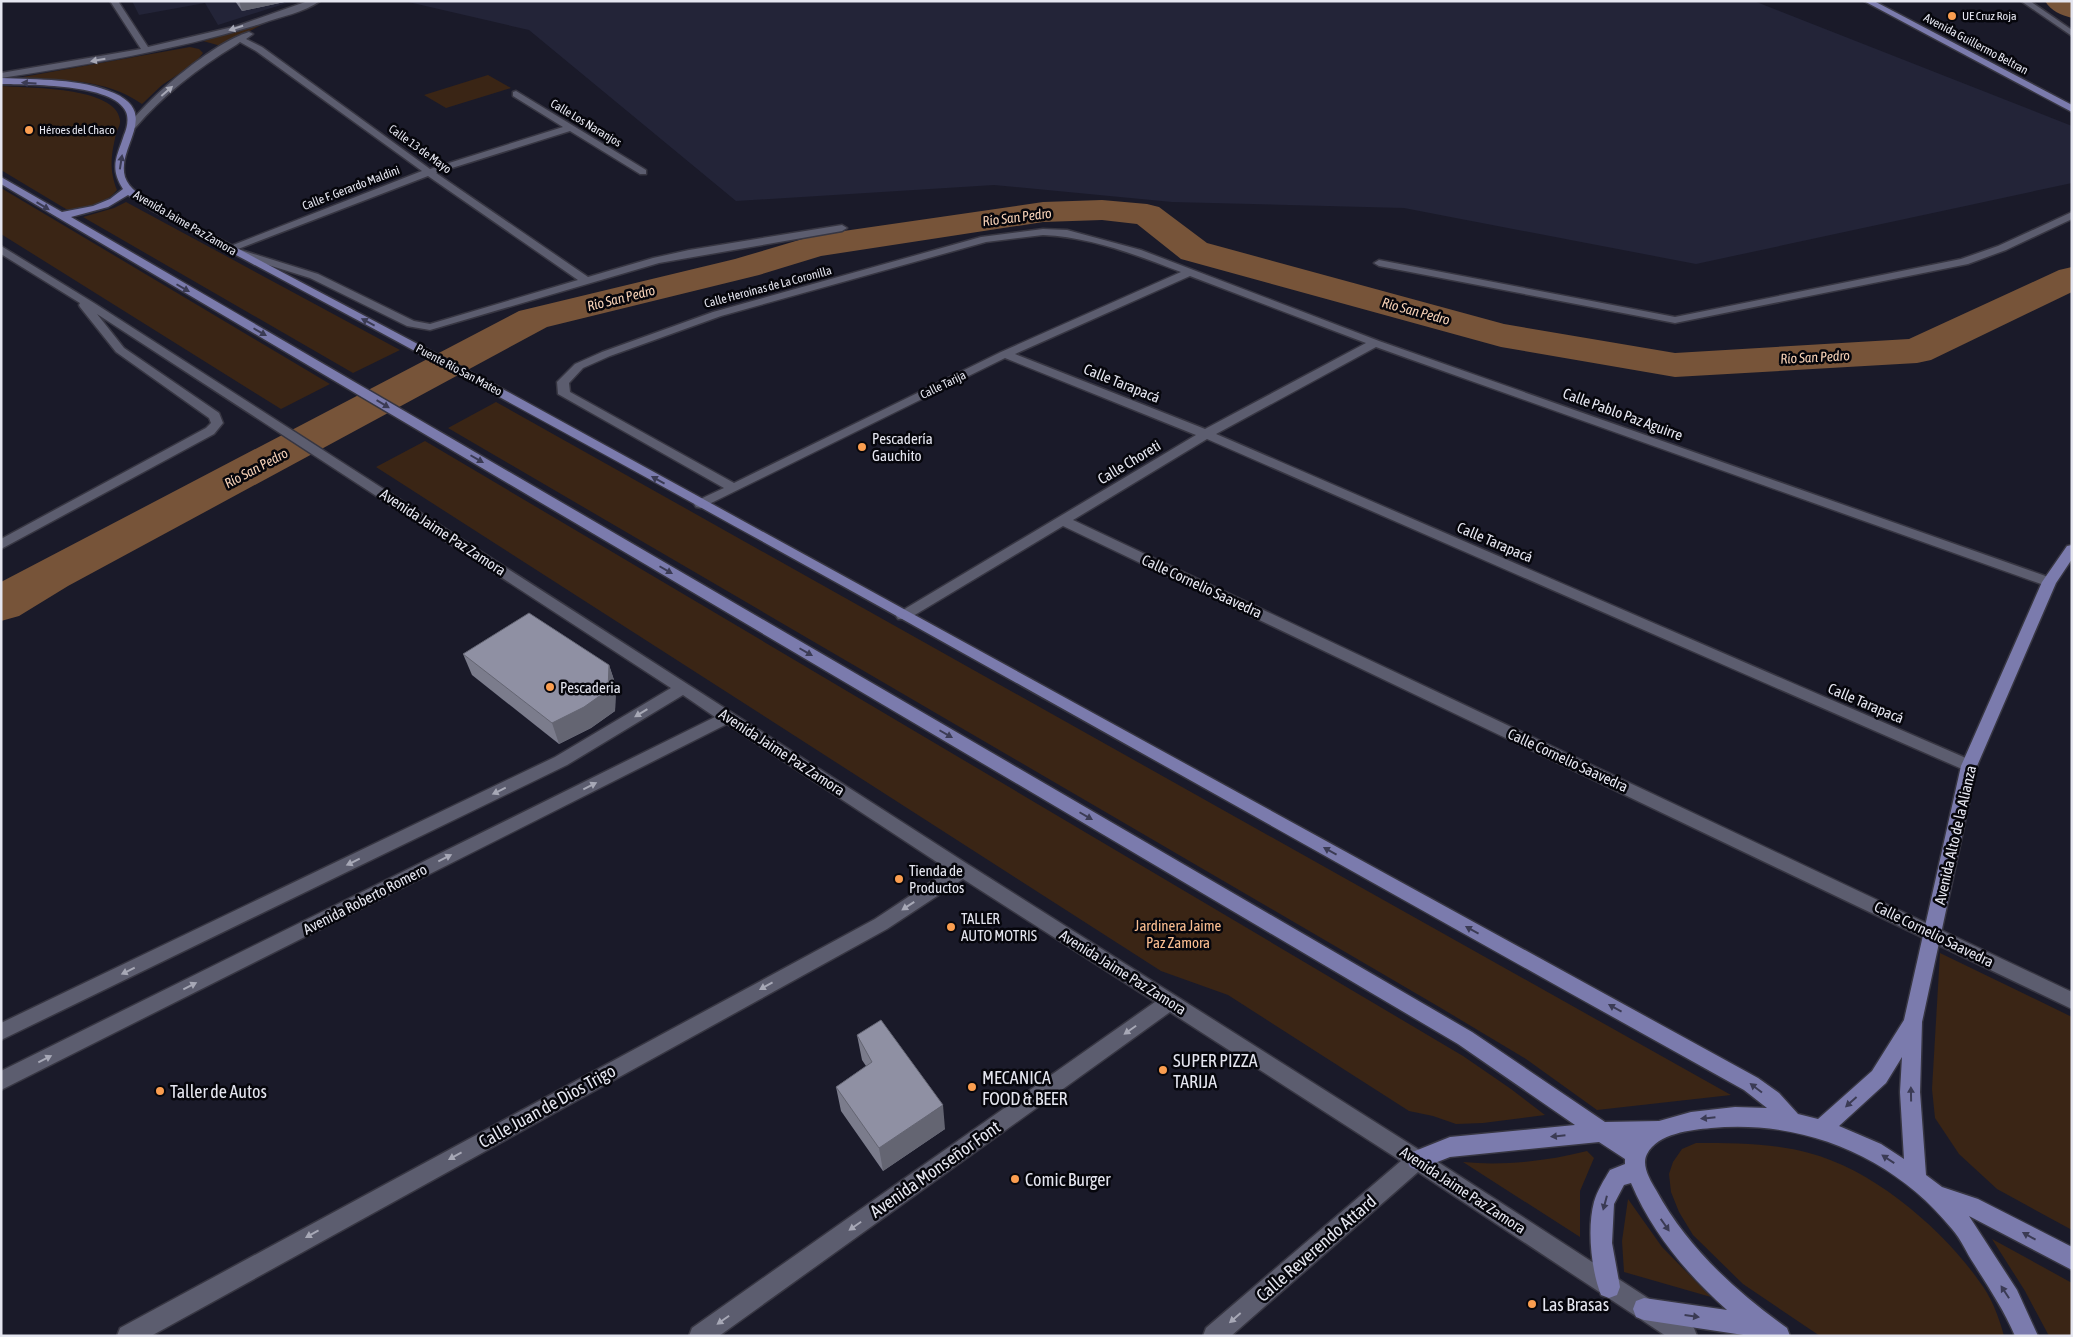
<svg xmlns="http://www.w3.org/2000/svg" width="2073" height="1337" font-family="'Asap Condensed',sans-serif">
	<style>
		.built { fill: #232438 }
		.green { fill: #3a2515 }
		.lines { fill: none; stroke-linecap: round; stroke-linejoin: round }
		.river { fill: #775439; fill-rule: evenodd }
		.minor-casing { stroke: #373642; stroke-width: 3 }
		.major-casing { stroke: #373642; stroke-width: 3 }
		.minor { fill: #5c5d6f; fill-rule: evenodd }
		.major { fill: #7b7bad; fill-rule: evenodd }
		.wall { fill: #7b7c8c }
		.shaded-wall { fill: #646572 }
		.building { fill: #8f90a3; stroke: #646572 }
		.oneway { fill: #a7a8b6 }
		.oneway2 { fill: #3b3b54 }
		.poi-dot { fill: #fb9e50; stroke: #06060c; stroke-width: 2 }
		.labels { text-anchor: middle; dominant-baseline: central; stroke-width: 5; stroke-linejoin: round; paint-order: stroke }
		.far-poi-label { font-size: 12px; fill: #e5e6f0; stroke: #06060c; text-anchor: start }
		.far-street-label { font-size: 12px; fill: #e5e6f0; stroke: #06060c }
		.far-water-label { font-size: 14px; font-style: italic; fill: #f6d1b6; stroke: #06060c }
		.street-label { font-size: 15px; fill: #e5e6f0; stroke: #06060c }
		.poi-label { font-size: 15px; fill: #e5e6f0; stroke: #06060c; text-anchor: start }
		.park-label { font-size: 15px; fill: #fbbe91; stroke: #06060c }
		.near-poi-label { font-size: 18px; fill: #e5e6f0; stroke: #06060c; text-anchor: start }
		.near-street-label { font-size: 18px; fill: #e5e6f0; stroke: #06060c }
	</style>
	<rect width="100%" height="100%" fill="#1a1a29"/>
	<g class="built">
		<path d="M132,1h161l-75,24 -13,-22 -66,12z"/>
		<path d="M404,1h1350l318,125v57l-376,81 -292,-56 -232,-6 -178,-17 -258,16 -207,-171z"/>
	</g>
	<g class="green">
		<path d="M269,21l-48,25 -18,-5z"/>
		<path d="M190,47l9,2 4,4 -9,11 -32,21 -20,19c-37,-26 -82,-24 -125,-26z"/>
		<path d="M488,75l23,13 -65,20 -22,-13z"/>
		<path d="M1,86c25,2 115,0 119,34 1,4 -3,10 -4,14 -5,22 -7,35 1,56 -12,15 -32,21 -51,19l-65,-39z"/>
		<path d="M1,188l329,196 -49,25 -280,-175z"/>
		<path d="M126,202l274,148 -47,23 -270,-156 31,-9z"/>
		<path d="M496,402l1235,693 -134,15 -71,-51 -85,-51 -993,-580z"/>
		<path d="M425,441l1038,615 48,33 34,26 -62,8 -27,1 -23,-8 -24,-5 -181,-116 -67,-24 -785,-504z"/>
		<path d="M1940,953l132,64v213l-75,-41 -38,-35 -24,-36 -3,-29z"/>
		<path d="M1696,1143c38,0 76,0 113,10 63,16 133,75 170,128 12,15 20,36 25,55h-184l-77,-52 -50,-49 -14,-23 -8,-20 -2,-18 4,-12 9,-13z"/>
		<path d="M1587,1151l7,7 -14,33v46l-117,-75c41,4 85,-1 124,-11z"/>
		<path d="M1628,1199l34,48 49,50 -87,-25 -2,-31z"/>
		<path d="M1992,1239l80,44v53h-23l-24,-45z"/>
	</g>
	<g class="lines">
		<g class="river">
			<path d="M2045,1h27v17c-11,-3 -21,-7 -27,-17z"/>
			<path d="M1102,200l45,4 12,3 48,36 297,81 171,29 234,-14 150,-69 13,-3v25l-141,68 -14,3 -242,14 -174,-30 -320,-88 -44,-35 -35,-4 -59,2 -222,34 -62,19 -212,52 -479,259 -49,30 -18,5v-39l518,-271 216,-52 81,-24 227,-33z"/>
		</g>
		<defs>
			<g id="minor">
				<path d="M110,1h8l30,46 89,-21 71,-25h12c-15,11 -40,16 -57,22 -86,27 -173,41 -262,55v-5l140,-24z"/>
				<path d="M2021,1h9l42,29v6z"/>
				<path d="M249,32l4,2 -7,5 16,8 168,122 133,-42 -50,-31v-4l3,-1 130,79v4h-6l-70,-43 -134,42 152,104 65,-19 36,-8 153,-25 5,3 -5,3 -183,32 -229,67 -23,-4 -97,-48 -86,-27 -1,-2 199,-78 -166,-120 -16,-9 -4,3c-38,23 -72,49 -101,83l-3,1 -4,-3c22,-30 85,-83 121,-94zM428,176l150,104 -148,44 -16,-3 -96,-47 -80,-25z"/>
				<path d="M2072,212v7l-66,31 -38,14 -293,59 -296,-57 -5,-3 5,-3 296,57 286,-58 37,-13z"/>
				<path d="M1043,229l24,1 74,20 238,91 675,238 2,3 -2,3h-10l-668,-238 -160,87 759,328 2,4 -2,4 -6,2 -762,-333 -134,81 999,472v17l-1009,-483 -155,93h-10l-2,-3 2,-3 298,-178 -191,-77 -304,150 -5,-1 -2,-3 2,-3 28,-13 -166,-94 -1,-12 18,-18 27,-12 111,-40 268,-75zM1043,235c48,2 93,20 138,37l-180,80 -267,131 -164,-91 -1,-9 14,-15 27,-12 111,-40 265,-74zM1190,276l176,67 -161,86 -190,-75z"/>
				<path d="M1,246l93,57 875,562 455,288 270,175 3,8h-31l-248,-164 -187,164h-28l3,-8 195,-167 -231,-149 -451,324h-30l3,-8 463,-326 -192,-123 -76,50 -736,407h-34l3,-8 755,-409 74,-49 -222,-146 -726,366v-19l714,-354 -32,-22 -116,70 -566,275v-17l554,-266 116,-69 -574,-374 27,34 95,65 4,10 -9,11 -213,115v-10l205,-111 5,-5 -2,-5 -93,-66 -36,-45 -1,-2 1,-2 -79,-49z"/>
			</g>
			<g id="major">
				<path d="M1864,1h10l198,104v7z"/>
				<path d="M1,78c37,2 79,0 113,15 47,21 2,54 11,84 4,12 17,19 27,26l358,190 1248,685 21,15 19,21 20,5 54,-48 32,-51 57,-254 81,-184 25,-36 5,-1v14l-16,24 -79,183 -55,256 -2,70 6,83 16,12 36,12 94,48v23l-103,-54 48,74 21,46h-23c-11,-26 -26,-48 -41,-72 -8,-12 -13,-25 -22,-35 -58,-72 -149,-110 -241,-101 -20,2 -53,5 -64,26 -6,11 3,26 9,36 31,57 78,100 131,138l3,8h-40l-106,-16 -8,-3 -3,-8 3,-8 8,-3 83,12c-40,-36 -75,-77 -96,-127l-7,2 -10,19 -2,39 8,44 -3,8 -8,3 -8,-3c-10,-25 -14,-67 -7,-93 3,-11 10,-22 16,-32l15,-6v-5l-26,-17 -149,15 -33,13 -7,-3 -3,-7 3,-7 40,-16 125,-12 -117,-81 -1457,-860v-7l61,35 31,-6 17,-7 13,-10c-14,-22 -6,-32 1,-54 3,-7 5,-16 2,-23 -12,-29 -98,-27 -125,-28zM128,195l25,16c536,283 1062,585 1591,879l23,18 -32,-1 -44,5 -32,9 -54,1 -133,-90 -1401,-815 37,-10zM1902,1057l-2,35 4,67 -23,-15 -42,-18 47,-43z"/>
			</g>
		</defs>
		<use href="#minor" class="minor-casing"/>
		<use href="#major" class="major-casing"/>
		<use href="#minor" class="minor"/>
		<use href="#major" class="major"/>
	</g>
	<g class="wall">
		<path d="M235,1h54l-47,10z"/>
		<path d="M463,654l146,11 7,21 -1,25 -24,17 -32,16 -87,-69z"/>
		<path d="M857,1035l88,94 -62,42 -42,-60 -5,-24 30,-21 -4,-6z"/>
	</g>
	<g class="shaded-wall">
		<path d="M239,1h50l-47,10z"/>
		<path d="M609,665l7,21 -1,25 -24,17 -32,16 -7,-21z"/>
		<path d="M943,1105l2,24 -62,42 -4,-23z"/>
	</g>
	<g class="building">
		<path d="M529,613l80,52 -1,25 -24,17 -32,16 -89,-69z"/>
		<path d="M881,1020l62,85 -64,43 -43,-61 36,-25 -15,-27z"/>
	</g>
	<defs><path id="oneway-solid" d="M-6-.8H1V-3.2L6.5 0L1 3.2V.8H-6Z" transform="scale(1.25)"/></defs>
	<g class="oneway">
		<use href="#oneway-solid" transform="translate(236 28) rotate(162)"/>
		<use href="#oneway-solid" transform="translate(98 60) rotate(170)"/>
		<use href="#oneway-solid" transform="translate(167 91) rotate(-41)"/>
		<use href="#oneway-solid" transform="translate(641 713) rotate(149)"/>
		<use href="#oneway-solid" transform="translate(590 786) rotate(-27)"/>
		<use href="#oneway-solid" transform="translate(499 791) rotate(154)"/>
		<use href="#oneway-solid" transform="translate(445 858) rotate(-27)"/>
		<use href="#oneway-solid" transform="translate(353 862) rotate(154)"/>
		<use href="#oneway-solid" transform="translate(908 906) rotate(147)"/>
		<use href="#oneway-solid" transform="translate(128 971) rotate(154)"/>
		<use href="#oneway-solid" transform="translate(190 986) rotate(-27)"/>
		<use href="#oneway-solid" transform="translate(766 986) rotate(151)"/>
		<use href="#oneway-solid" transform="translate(1130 1030) rotate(145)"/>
		<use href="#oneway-solid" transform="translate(45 1059) rotate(-27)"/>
		<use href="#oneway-solid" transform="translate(455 1156) rotate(151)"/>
		<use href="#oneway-solid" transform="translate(855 1226) rotate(145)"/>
		<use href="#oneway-solid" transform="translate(312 1234) rotate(151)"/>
		<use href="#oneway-solid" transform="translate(1235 1318) rotate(139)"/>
		<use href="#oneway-solid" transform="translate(723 1320) rotate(145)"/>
	</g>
	<g class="oneway2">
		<use href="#oneway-solid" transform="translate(29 83) rotate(-176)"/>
		<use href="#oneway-solid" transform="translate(121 162) rotate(-81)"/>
		<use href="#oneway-solid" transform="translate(43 206) rotate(31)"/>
		<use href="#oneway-solid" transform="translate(183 288) rotate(30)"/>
		<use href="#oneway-solid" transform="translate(368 322) rotate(-152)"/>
		<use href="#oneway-solid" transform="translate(260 332) rotate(30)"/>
		<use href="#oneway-solid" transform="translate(383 404) rotate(31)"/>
		<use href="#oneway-solid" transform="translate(477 459) rotate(30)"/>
		<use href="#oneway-solid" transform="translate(658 480) rotate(-151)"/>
		<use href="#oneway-solid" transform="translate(666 570) rotate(30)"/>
		<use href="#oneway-solid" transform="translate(806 652) rotate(30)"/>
		<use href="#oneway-solid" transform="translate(946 734) rotate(30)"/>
		<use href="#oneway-solid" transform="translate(1086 816) rotate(30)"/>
		<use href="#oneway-solid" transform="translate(1330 851) rotate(-151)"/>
		<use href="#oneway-solid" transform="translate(1472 930) rotate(-151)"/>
		<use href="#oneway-solid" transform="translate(1615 1008) rotate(-151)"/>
		<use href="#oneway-solid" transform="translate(1756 1088) rotate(-143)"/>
		<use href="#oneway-solid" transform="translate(1911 1094) rotate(-91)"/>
		<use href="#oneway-solid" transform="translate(1851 1102) rotate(138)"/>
		<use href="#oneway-solid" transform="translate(1708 1118) rotate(174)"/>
		<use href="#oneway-solid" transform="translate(1558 1136) rotate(174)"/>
		<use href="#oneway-solid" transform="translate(1888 1159) rotate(-147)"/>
		<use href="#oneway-solid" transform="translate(1605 1203) rotate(105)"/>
		<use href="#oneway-solid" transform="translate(1665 1225) rotate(55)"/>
		<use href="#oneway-solid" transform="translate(2029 1236) rotate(-151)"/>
		<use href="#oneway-solid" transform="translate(2005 1292) rotate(-123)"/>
		<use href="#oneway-solid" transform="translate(1692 1316) rotate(8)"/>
	</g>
	<g class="poi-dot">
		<circle cx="1952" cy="16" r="5"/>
		<circle cx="29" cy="130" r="5"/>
		<circle cx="862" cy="447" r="5"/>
		<circle cx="550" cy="687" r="5"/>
		<circle cx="899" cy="879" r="5"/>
		<circle cx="951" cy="927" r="5"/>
		<circle cx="1163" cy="1070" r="5"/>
		<circle cx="972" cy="1087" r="5"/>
		<circle cx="160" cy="1091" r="5"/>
		<circle cx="1015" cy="1179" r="5"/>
		<circle cx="1532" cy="1304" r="5"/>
	</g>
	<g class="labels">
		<g class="far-poi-label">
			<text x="1962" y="16">UE Cruz Roja</text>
			<text x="39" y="130">Héroes del Chaco</text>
		</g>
		<g class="far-street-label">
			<text transform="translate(1976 44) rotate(28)">Avenida Guillermo Beltran</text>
			<text transform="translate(586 123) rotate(31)">Calle Los Naranjos</text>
			<text transform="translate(420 149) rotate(36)">Calle 13 de Mayo</text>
			<text transform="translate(351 188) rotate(-21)">Calle F. Gerardo Maldini</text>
			<text transform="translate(185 223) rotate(30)">Avenida Jaime Paz Zamora</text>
			<text transform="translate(768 287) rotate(-15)">Calle Heroinas de La Coronilla</text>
			<text transform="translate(459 370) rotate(28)">Puente Río San Mateo</text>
			<text transform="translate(943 385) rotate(-26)">Calle Tarija</text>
		</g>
		<g class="far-water-label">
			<text transform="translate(1017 217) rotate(-7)">Río San Pedro</text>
			<text transform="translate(621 298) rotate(-14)">Río San Pedro</text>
			<text transform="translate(1416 311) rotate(15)">Río San Pedro</text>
			<text transform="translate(1815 357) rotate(-3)">Río San Pedro</text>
			<text transform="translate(256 468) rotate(-28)">Río San Pedro</text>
		</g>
		<g class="street-label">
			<text transform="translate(1122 383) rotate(22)">Calle Tarapacá</text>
			<text transform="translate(1623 414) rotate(20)">Calle Pablo Paz Aguirre</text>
			<text transform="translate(1129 462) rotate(-31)">Calle Choreti</text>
			<text transform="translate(443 532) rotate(33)">Avenida Jaime Paz Zamora</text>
			<text transform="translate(1495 542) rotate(23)">Calle Tarapacá</text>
			<text transform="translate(1202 586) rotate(25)">Calle Cornelio Saavedra</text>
			<text transform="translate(1866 703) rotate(23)">Calle Tarapacá</text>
			<text transform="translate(782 752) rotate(33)">Avenida Jaime Paz Zamora</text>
			<text transform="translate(1568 760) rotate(25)">Calle Cornelio Saavedra</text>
			<text transform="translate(1955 835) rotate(-77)">Avenida Alto de la Alianza</text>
			<text transform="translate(365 899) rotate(-27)">Avenida Roberto Romero</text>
			<text transform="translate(1934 934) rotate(26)">Calle Cornelio Saavedra</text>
			<text transform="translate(1123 972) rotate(32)">Avenida Jaime Paz Zamora</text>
			<text transform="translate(1463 1190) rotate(33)">Avenida Jaime Paz Zamora</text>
		</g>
		<g class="poi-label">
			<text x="872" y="438">Pescadería<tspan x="872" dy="17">Gauchito</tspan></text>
			<text x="560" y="687">Pescaderia</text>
			<text x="909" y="870">Tienda de<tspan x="909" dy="17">Productos</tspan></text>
			<text x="961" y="918">TALLER<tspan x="961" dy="17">AUTO MOTRIS</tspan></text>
		</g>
		<g class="park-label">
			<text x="1178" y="925">Jardinera Jaime<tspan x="1178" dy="17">Paz Zamora</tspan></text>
		</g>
		<g class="near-poi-label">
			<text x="1173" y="1060">SUPER PIZZA<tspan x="1173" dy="21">TARIJA</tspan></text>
			<text x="982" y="1077">MECANICA<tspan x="982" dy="21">FOOD &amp; BEER</tspan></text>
			<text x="170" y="1091">Taller de Autos</text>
			<text x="1025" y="1179">Comic Burger</text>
			<text x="1542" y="1304">Las Brasas</text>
		</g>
		<g class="near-street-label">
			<text transform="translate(547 1106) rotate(-29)">Calle Juan de Dios Trigo</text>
			<text transform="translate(935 1169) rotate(-35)">Avenida Monseñor Font</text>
			<text transform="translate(1316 1248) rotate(-41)">Calle Reverendo Attard</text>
		</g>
	</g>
	<rect width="2073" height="1337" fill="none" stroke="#e5e6f0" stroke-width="5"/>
</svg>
